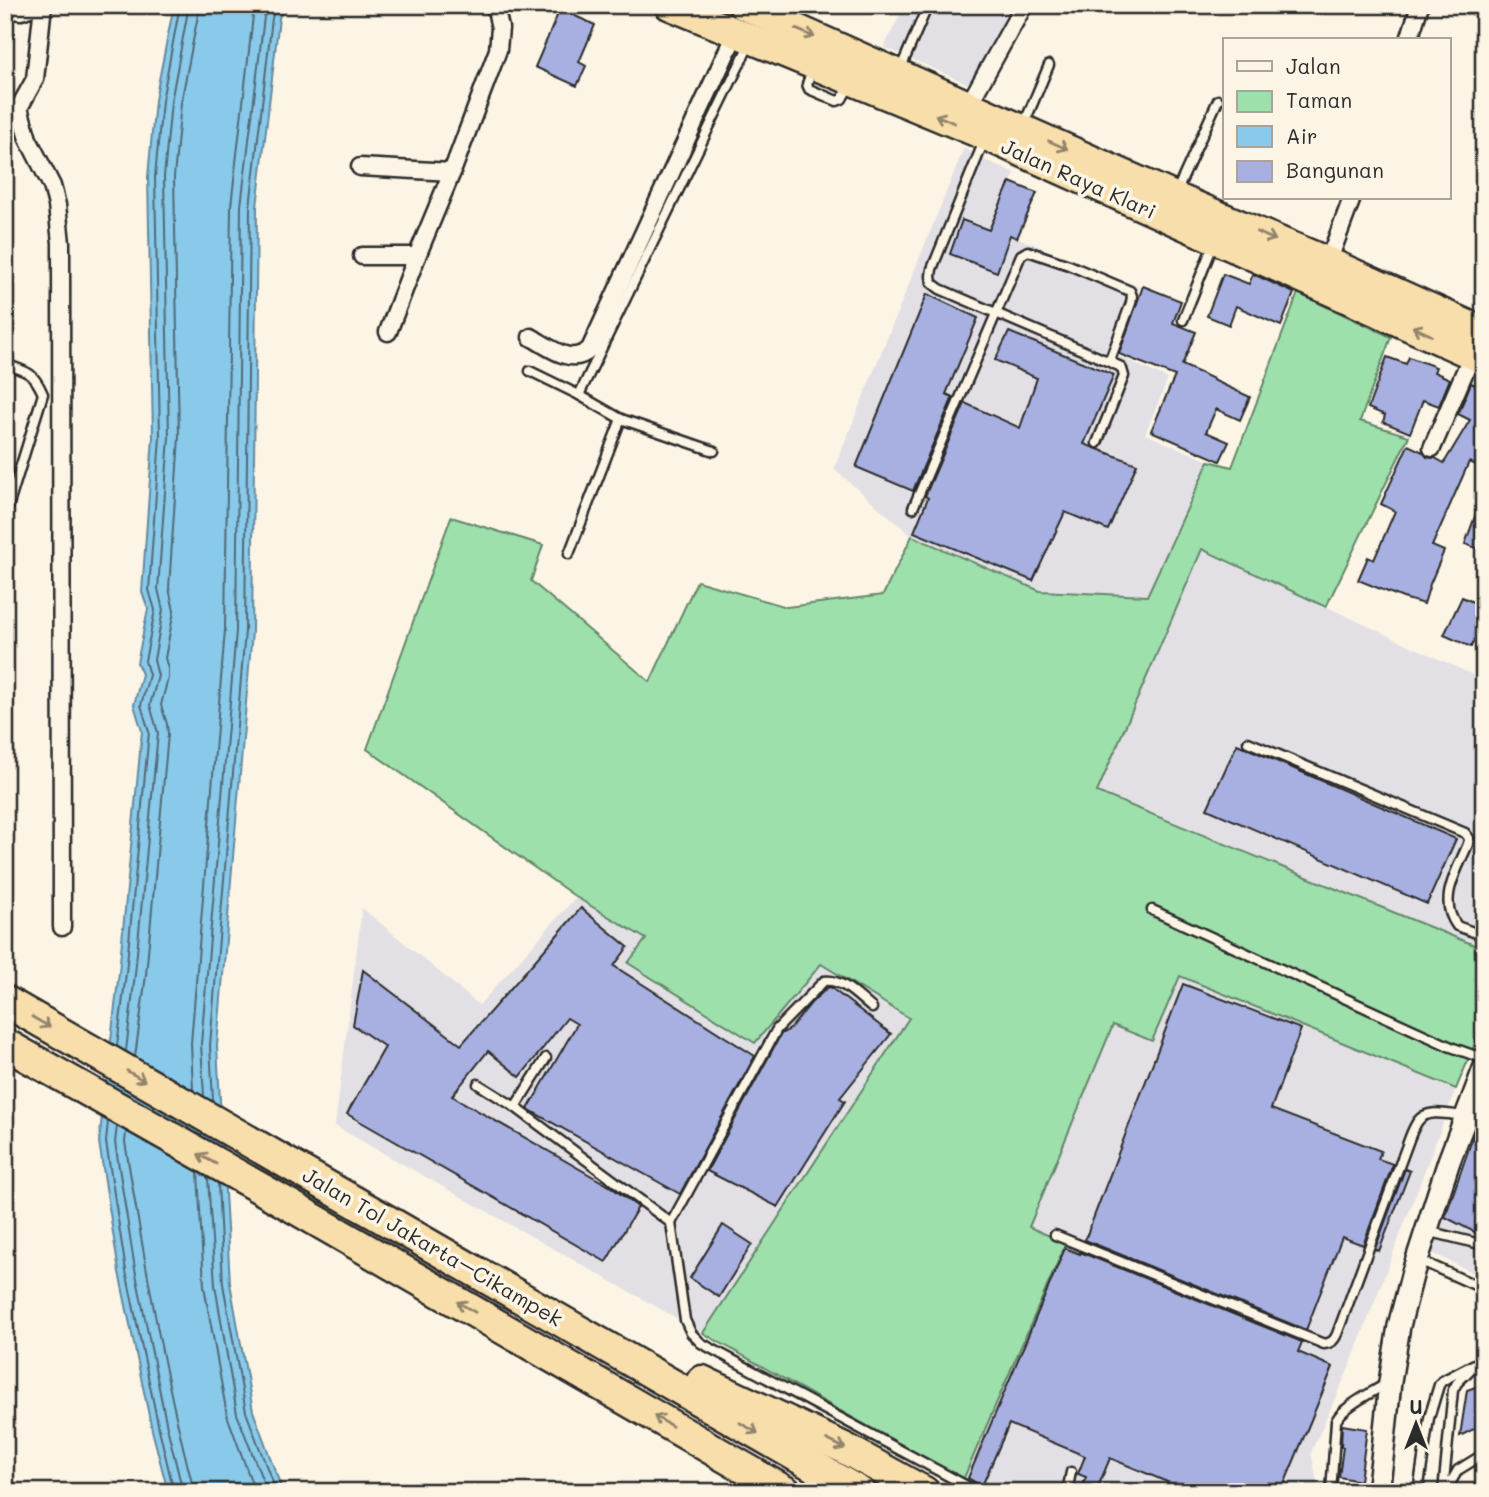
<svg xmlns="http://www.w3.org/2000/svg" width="1489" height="1497" font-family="Mali,sans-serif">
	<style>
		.built { fill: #e2e0e4 }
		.green { fill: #9ee0ab; stroke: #64866b; stroke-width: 2 }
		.water { fill: #89c9ea; stroke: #638a9e; stroke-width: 2 }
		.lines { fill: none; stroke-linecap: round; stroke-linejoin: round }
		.shore { stroke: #516a77; stroke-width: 2 }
		.building { fill: #a7b0e1; stroke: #2b2b2b; stroke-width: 2 }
		.service-casing { stroke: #2b2b2b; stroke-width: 13 }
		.minor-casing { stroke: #2b2b2b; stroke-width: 21 }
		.tertiary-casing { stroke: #2b2b2b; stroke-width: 26 }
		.trunk-casing { stroke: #2b2b2b; stroke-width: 33 }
		.motorway-casing { stroke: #2b2b2b; stroke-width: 35 }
		.service { stroke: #fcf5e5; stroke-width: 8 }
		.minor { stroke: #fcf5e5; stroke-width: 16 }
		.tertiary { stroke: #fcf5e5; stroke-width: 21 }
		.trunk { stroke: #f8deab; stroke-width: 28 }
		.motorway { stroke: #f8deab; stroke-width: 30 }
		.oneway { stroke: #92846b }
		.labels { text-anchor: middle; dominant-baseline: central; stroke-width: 7; stroke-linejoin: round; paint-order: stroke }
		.street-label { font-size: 21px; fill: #2b2b2b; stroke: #fcf5e5 }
	</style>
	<rect width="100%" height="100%" fill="#fcf5e5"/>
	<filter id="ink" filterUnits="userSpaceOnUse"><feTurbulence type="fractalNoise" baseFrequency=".0143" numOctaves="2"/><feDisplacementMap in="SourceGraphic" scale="14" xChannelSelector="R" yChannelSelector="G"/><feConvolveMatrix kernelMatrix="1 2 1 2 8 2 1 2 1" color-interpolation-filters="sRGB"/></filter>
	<g filter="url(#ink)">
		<g class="built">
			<path d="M905,5h107l-39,81 -89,-39z"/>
			<path d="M964,148l14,9 37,16 -24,54 148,60 -25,67 54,25 -23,55 64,27 -62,135 -107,-5 -128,-55 -78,-67z"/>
			<path d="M1202,549l282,131v269l-387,-157z"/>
			<path d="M576,897l71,43 -19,23 128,80 65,-79 88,54 -206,315 -368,-207 27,-218 117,97z"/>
			<path d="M1180,975l276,114 -104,272 -41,91 8,40h-330l-26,-12 103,-237 -37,-16 84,-202 39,16z"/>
			<path d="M1439,1214l39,20 6,-11v55l-58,-28z"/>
		</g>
		<path class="green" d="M1298,293l93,44 -31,84 49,15 -83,171 -124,-58 -105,243 387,157v73l-28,67 -276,-113 -28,65 -39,-16 -84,202 37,16 -103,237 -260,-147 206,-315 -88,-54 -66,79 -127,-80 18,-24 -70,-42 -209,-148 84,-232 92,28 -12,36 119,101 47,-101 90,26 96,-12 29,-59 128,55 107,5 62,-135 23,6z"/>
		<path class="water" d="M174,5h111l-6,13 -22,189 -5,425 -35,414 13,237 23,128 30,81h-115l-16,-62 -33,-158 -20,-130 20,-170 23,-241 -8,-26 8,-31 -5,-11 11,-54 -6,-17 11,-155 -5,-260 7,-77z"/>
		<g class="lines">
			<g class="shore">
				<path d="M117,1046l9,-73 23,-241 -8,-27 8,-30 -4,-14 10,-51 -6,-20 11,-153 -5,-260 7,-76 18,-96"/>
				<path d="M126,1051l9,-77 23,-241 -8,-28 8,-29 -4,-16 9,-50 -5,-21 11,-152 -5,-260 7,-75 18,-97"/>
				<path d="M135,1057l11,-82 22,-241 -1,-10 -6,-19 7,-27v-9l-3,-11 9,-47 -5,-23 10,-151 -5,-260 7,-74 19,-98"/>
				<path d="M193,1090l-2,-47 34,-413 6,-424 22,-190 3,-11"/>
				<path d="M204,1096l-3,-52 35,-413 5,-425 23,-189 4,-12"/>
				<path d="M213,1101l-3,-56 35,-414 5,-424 22,-189 5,-13"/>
				<path d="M108,1121l-2,21 20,129 33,158 15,63"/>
				<path d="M117,1126l-2,16 20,127 32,158 16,65"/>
				<path d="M126,1132l-1,10c19,115 38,229 67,341l1,9"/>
				<path d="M198,1172l6,114 23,129 28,77"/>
				<path d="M208,1178l7,107 22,129 30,78"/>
				<path d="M218,1183l5,101 23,128 30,80"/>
			</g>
		</g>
		<g class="building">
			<path d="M560,9l35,16 -16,37 7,4 -9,20 -42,-19z"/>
			<path d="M1010,182l27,11 -20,45 -7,-3 -13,37 -47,-18 12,-34 27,10z"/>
			<path d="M1223,274l26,10 4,-10 41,19 -13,33 -45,-20 -7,19 -22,-9z"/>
			<path d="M1143,286l38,15 -8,22 23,9 -14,33 32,14 -1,1 37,17 -10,23 -24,-11 -10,23 23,10 -9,19 -69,-30 24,-55 -56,-22z"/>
			<path d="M927,294l51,24 -32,76 7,3 -40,94 -57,-24z"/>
			<path d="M1009,332l105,43 -30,69 53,20 -29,66 -43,-18 -32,69 -119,-49 14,-34 -3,-2 40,-93 55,25 17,-50 -42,-18z"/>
			<path d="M1387,357l19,7 3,-7 27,10 -2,5 16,7 -11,27 -16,-6 -13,33 -27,-11 2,-7 -17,-7z"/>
			<path d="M1471,383l13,6v79l-15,-6 -37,84 12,5 -14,33 -6,20 -21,-6 -45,-18 10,-23 6,3 21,-49 -14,-7 27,-59 15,7 4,5 8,1 9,5 26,-43 -12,-6z"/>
			<path d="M1482,497h2v54l-19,-7z"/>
			<path d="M1462,597l22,10v13l-13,27 -27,-12z"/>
			<path d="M1237,744l219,95 -29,65 -220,-95z"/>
			<path d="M581,908l47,39 -14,19 141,90 -75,138 -152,-85 49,-85 -10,-6 -47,59 -32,-26 -36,45 159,91 27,20 -32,55 -259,-148 38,-67 -32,-22 10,-55 98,75z"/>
			<path d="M1183,984l118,45 -30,80 110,42 -3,8 15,5 -30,81 -21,-8 -36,93 -221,-90z"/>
			<path d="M830,987l61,47 -51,64 5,3 -67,106 -71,-36 74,-137 9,-5 21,-26 16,-15z"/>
			<path d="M1477,1125l7,2v95l-6,12 -33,-17z"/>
			<path d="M1405,1169l5,2 -31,80 -4,-2z"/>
			<path d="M723,1225l29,19 -33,53 -29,-19z"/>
			<path d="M1065,1248l15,6v-2l222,90 -4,10 35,15 -52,125h-90l-81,-34 -14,34h-16l6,-15 -8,-3 7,-18 -76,-32 -27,62 -14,-8z"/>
			<path d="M1484,1384v40l-24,12 7,-46z"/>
			<path d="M1342,1425l25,4 -7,52 -21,-4 4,-30h-2z"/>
		</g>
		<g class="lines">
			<defs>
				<g id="service">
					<path d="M812,70l-5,14 2,5 28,12 5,-2 7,-13"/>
					<path d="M900,70l28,-65"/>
					<path d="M1024,124l25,-59"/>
					<path d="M984,141l-52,128 -1,7 1,7 8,6 179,77 3,3 2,7 -27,67"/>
					<path d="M1176,193l42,-93"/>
					<path d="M1183,320l30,-75"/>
					<path d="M5,364c22,8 28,7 38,30l-38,123"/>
					<path d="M530,371l49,24"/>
					<path d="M714,451l-93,-32 -42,-24 170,-350"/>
					<path d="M913,508l108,-253 7,-4 41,14 61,26 2,5 -1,7 -21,57"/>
					<path d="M569,554l52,-135"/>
					<path d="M1248,742l217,91 4,5 -1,6c-11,27 -31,56 -11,82l27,10"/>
					<path d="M1152,910l299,137 33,12"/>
					<path d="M478,1084l37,23 156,116 14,97 6,13 10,10 277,149"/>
					<path d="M515,1107l31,-49"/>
					<path d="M671,1223l106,-194 47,-48c18,-3 34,16 48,27"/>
					<path d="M1427,1231l57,14"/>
					<path d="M1055,1235l269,109c7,-1 10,-3 13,-10l73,-197c2,-5 5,-12 8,-16 10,-13 32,-6 46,-5"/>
					<path d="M1419,1260l65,29"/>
					<path d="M1067,1492l4,-20"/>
					<path d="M1331,1492l5,-71c7,-15 36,-28 51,-38"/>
					<path d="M1418,1492l11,-74 10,-33 3,-4 42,-22"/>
					<path d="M1443,1492l10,-102 4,-7 14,-14"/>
					<path d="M1445,1492l13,-22 26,-16"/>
				</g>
				<g id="minor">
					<path d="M5,9l16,2 17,-6"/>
					<path d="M1409,40l11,-35"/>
					<path d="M968,106l56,-101"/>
					<path d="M19,108l9,31 24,47 5,19 4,38 1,684"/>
					<path d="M5,113l14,-5 16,-29 8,-74"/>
					<path d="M360,167l92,5"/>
					<path d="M362,256h55l35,-84 46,-122 2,-22 -5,-23"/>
					<path d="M1328,262l24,-64"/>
					<path d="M388,332l29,-76"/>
					<path d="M531,337c18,10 41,30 59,12l146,-317"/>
					<path d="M1432,448l40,-93"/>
				</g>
				<path id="tertiary" d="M1378,1492l4,-33 8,-77 9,-56 14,-54 36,-111 35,-92"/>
				<g id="trunk">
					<path d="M669,5l317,131 498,224"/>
					<path d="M743,5l432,192 153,65 156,70"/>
				</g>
				<g id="motorway">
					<path d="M5,1001l854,491"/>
					<path d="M5,1044l262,148 519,300"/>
					<path d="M702,1381l142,67 80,44"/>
				</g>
			</defs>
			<use href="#service" class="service-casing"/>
			<use href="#minor" class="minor-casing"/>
			<use href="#tertiary" class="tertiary-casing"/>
			<use href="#trunk" class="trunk-casing"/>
			<use href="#motorway" class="motorway-casing"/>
			<use href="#service" class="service"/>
			<use href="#minor" class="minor"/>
			<use href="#tertiary" class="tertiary"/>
			<use href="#trunk" class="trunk"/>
			<use href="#motorway" class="motorway"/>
		</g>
		<defs><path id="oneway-shaft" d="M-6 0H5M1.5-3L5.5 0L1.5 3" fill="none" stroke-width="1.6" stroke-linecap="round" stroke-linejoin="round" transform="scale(1.75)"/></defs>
		<g class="oneway">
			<use href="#oneway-shaft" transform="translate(805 33) rotate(23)"/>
			<use href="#oneway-shaft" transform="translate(945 119) rotate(-157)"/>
			<use href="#oneway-shaft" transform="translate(1058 145) rotate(24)"/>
			<use href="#oneway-shaft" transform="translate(1266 236) rotate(23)"/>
			<use href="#oneway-shaft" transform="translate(1422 331) rotate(-155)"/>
			<use href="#oneway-shaft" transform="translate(41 1022) rotate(30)"/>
			<use href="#oneway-shaft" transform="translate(136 1076) rotate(30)"/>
			<use href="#oneway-shaft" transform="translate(207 1159) rotate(-151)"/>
			<use href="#oneway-shaft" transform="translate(466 1307) rotate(-150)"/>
			<use href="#oneway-shaft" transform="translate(663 1421) rotate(-150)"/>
			<use href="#oneway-shaft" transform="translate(749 1428) rotate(30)"/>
			<use href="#oneway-shaft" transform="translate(836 1444) rotate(26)"/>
		</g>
	</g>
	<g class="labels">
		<g class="street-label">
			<text transform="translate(1079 178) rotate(24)">Jalan Raya Klari</text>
			<text transform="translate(433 1246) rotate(30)">Jalan Tol Jakarta–Cikampek</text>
		</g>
	</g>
	<rect width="1489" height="1497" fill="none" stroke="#fcf5e5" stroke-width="28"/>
	<rect x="14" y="14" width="1461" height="1469" fill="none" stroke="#2b2b2b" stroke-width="2.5" filter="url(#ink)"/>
	<rect x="1223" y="38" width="228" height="161" fill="#fcf5e5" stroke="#a8a49b" stroke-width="2"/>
	<rect x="1237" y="61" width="35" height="10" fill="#fcf5e5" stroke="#a8a49b" stroke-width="2"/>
	<text x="1286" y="74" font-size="21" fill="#2b2b2b">Jalan</text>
	<rect x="1237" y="91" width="35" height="21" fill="#9ee0ab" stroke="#a8a49b" stroke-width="2"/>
	<text x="1286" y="108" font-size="21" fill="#2b2b2b">Taman</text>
	<rect x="1237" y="126" width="35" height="21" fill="#89c9ea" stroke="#a8a49b" stroke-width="2"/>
	<text x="1286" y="144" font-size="21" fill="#2b2b2b">Air</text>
	<rect x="1237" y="161" width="35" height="21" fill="#a7b0e1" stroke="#a8a49b" stroke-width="2"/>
	<text x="1286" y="178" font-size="21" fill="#2b2b2b">Bangunan</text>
	<g transform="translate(1416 1424)" stroke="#fcf5e5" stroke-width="5" paint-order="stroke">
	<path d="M0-5L12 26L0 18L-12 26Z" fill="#2b2b2b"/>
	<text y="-10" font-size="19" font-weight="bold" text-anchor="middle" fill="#2b2b2b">U</text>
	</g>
</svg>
